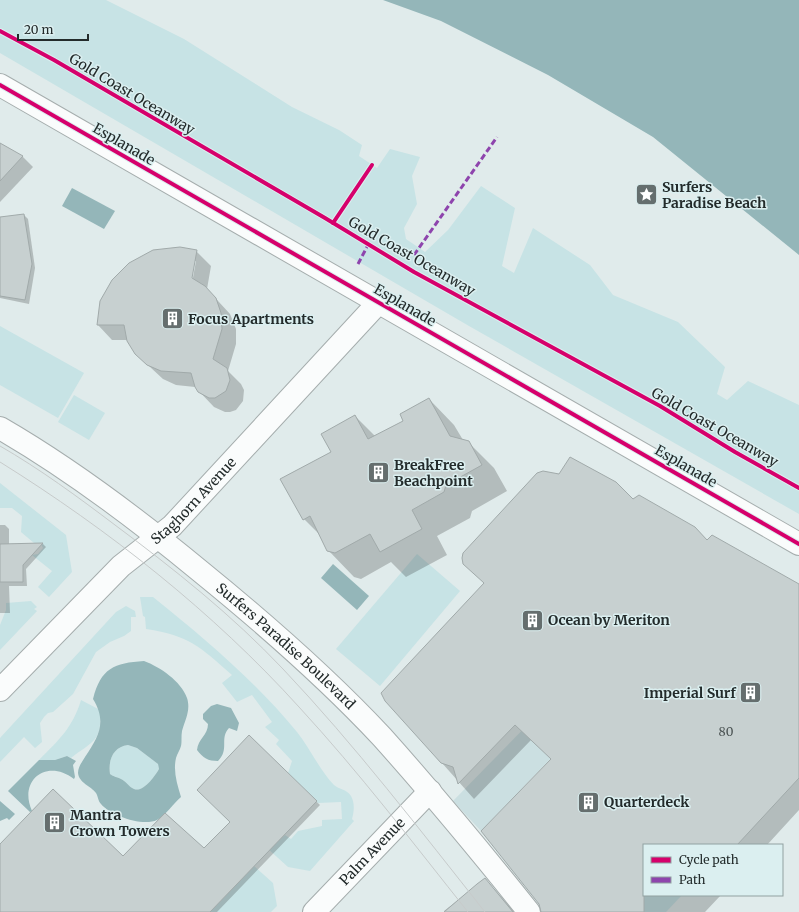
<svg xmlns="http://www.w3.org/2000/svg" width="799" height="912" font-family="Merriweather,serif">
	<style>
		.built { fill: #cbdfe1 }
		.green { fill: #c7e3e5 }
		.water { fill: #94b6b9; fill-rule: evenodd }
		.shadow { fill: #0003; fill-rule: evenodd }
		.building { fill: #c7d0d0; stroke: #a1aaaa }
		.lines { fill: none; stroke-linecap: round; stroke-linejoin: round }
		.street-casing { stroke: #a5adad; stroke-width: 24 }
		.secondary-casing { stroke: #a5adad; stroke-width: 24 }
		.street { stroke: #fafcfc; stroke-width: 22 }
		.secondary { stroke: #fafcfc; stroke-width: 22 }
		.tram { stroke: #c7cbcb; stroke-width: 1 }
		.quiet { stroke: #8e44ad; stroke-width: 3; stroke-dasharray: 6 3; stroke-linecap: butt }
		.cycleway-casing { stroke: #dbeff0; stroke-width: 6 }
		.cycleway { stroke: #d6006c; stroke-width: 4 }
		.labels { text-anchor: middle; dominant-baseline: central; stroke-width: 3; stroke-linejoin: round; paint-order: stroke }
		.number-label { font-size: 12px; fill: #4c5454 }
		.street-label { font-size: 14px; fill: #232b2b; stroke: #dbeff0 }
		.poi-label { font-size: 14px; font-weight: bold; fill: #232b2b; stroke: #dbeff0; text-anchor: start }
	</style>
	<rect width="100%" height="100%" fill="#e0ebeb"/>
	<path class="built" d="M580,671l31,25 -130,135 -28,-30z"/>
	<g class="green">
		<path d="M0,0h106l78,39 108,68 47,23 23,15 -3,11 18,12 13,-19 30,8 -8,19 5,28 -13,24 2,11 19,13 23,-22 33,-44 34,22 -13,58 12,7 19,-45 57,37 23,30 65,27 47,45 -8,27 10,6 21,-19 51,24v109l-330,-188 -469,-273z"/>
		<path d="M0,326l84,47 -26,45 -58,-33z"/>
		<path d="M74,395l31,18 -16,27 -31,-18z"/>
		<path d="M0,483l66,52 6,37 -23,25 -11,-10 14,-16 -20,-16 6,-1 5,-6 -2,-4 -7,-1 -13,-11 1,-16 -10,-8h-12z"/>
		<path d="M417,554l43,37 -80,95 -44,-37z"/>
		<path d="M140,597h13c50,40 103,85 144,135 12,15 24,40 37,53 4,4 13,4 17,11 4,7 3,16 1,23l2,2 -44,50 -22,-4 -33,-30 23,4 7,-6 6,4 7,-8 24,-5v-6l20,-1 -1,-17 -23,1 -30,-30 4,-12 -16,-17 3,-4 -14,-13 7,-5 -20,-27 -15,7 -15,-19 10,-8c-33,-29 -42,-39 -86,-46l-1,-12 -2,-1z"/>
		<path d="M31,601l6,6 -3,2 3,2 -37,39v-25l6,-15v-7z"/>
		<path d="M126,606l9,5 1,6h-5v14l-7,5 -14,6 -14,10 -23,42 -20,18 -5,1 -4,4 -4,6 2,19 -7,6 -11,-11 -24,25v-24l116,-126z"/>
		<path d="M81,700l19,10c2,32 -6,30 -29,48l-4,-2 -12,4h-16c20,-20 34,-33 42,-60z"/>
		<path d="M128,745l9,3 21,16 1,5c-4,7 -16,24 -25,20 -5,-2 -8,-8 -13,-10 -4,-2 -7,-2 -11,-5 -2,-14 3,-27 18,-29z"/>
		<path d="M254,866l19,17 4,23 -6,6h-61z"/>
		<path d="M644,895h38l-16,17h-79z"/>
	</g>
	<g class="water">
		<path d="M383,0h416v255l-146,-118 -105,-62 -107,-54z"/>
		<path d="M72,188l43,23 -11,18 -42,-23z"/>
		<path d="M333,564l36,32 -12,14 -36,-32z"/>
		<path d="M144,661c16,6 37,20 43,37 4,12 -2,22 -5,33 -1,5 0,11 -1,15 -1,4 -4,8 -5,12 -3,13 1,26 5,39 -7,6 -16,19 -24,23 -15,7 -47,-5 -56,-16 -3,-3 -3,-8 -5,-11 -5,-7 -17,-10 -18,-20 0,-6 4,-11 7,-16 14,-21 22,-35 8,-58 8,-31 21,-36 51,-38zM128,745l9,3 21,16 1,5c-4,7 -16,24 -25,20 -5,-2 -8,-8 -13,-10 -4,-2 -7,-2 -11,-5 -2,-14 3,-27 18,-29z"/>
		<path d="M217,704l14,4 8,15 -2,8 -8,-3c-10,11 1,21 -11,33 -10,0 -15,-3 -21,-11 1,-11 11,-15 11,-26l-5,-5v-5l8,-8z"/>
		<path d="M67,756l9,5 -3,4 2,12 -1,2c-27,-21 -56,1 -42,32l-2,1 -22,-21 31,-31h16z"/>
		<path d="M0,801l15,13 -6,6 -2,-2 -7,3z"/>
	</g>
	<g class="shadow">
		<path d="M0,144l23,13 10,10 -33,35z"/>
		<path d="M24,215l4,4 7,49 -6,36 -29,-6v-80z"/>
		<path d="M196,251l15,15 -4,23 23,25 6,15v15l-8,27 13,13 3,6 -1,11 -7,9 -6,2h-5l-11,-5 -19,-20 -19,-2 -13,-6 -27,-25 -8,-14h-16l-14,-15 3,-23zM194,261h2l-4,22 -2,-1z"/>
		<path d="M429,399l25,26 9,15 5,2 26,26 13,23 -35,20 -2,7 -33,18 10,19 -41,22 -15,-15 -30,17 -7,-2 -26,-27 -7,-14 -17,-17 28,-67 23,-36 21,21 29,-16z"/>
		<path d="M633,500l75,41 91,45v224l-32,35h-123v50h77l-16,17h-163l10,-153 -21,-19 -57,59 -32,-36z"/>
		<path d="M0,525h5l4,4v16l34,-1 3,3 -20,22 1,17h-18l1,27h-10z"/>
		<path d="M249,737l71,68 -103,107h-217v-66l123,12 81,-8 27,-28z"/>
		<path d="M485,879l30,33 -71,-1z"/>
	</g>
	<g class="building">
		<path d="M0,143l23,13 -23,25z"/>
		<path d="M24,214l8,50 -7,36 -25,-4v-79z"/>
		<path d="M180,247l17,3 -5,28 13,8 11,12 5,15 1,16 -9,30 14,9 3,12 -4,11 -11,7h-6l-11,-6 -3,-5 -4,-14 -30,-2 -14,-6 -12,-11 -8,-13 -3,-16h-27l3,-24 12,-21 17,-17 24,-13z"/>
		<path d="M429,398l21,38 19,5 13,24 -36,20 -2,7 -32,18 10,19 -42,23 -10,-18 -35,19 -8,-2 -17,-35 -7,4 -23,-41 51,-27 -10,-18 34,-19 13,24 35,-18 -3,-7z"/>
		<path d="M570,457l46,25 17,17 6,-4 56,32 12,13 5,-5 87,49v194l-62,67h-93v67h-103l-2,-8 -58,-73 70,-72 -36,-34 -57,59 -5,-17 -12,-4 -56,-62 -4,-8 103,-110 -21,-19 -1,-6 1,-5 74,-80 6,-2 16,3z"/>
		<path d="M43,543l-20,22v17h-23v-38z"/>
		<path d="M249,735l68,66 -107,111h-210v-68l53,-55 70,67 42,-43 39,35 26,-26 -33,-32z"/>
		<path d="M485,878l28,34h-69l33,-28z"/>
	</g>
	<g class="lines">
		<defs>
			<g id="street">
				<path d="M0,85l799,459"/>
				<path id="s1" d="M0,690l121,-124 51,-40 207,-224"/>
				<path id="s2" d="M314,912l116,-121"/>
			</g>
			<g id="secondary">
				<path id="s3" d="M0,428c71,41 137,91 200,143 64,52 126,106 182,166 51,57 99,115 147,175"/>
			</g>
		</defs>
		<use href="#street" class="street-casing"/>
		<use href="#secondary" class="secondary-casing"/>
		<use href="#street" class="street"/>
		<use href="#secondary" class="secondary"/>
		<g class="tram">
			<path d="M0,446c40,23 78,51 115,79 59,44 117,90 168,144 72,76 137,161 202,243"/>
			<path d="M0,462c109,68 213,150 299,245 60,65 114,136 169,205"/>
		</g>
		<g class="quiet">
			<path d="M414,255l83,-118"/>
			<path d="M358,264l10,-19"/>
		</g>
		<defs>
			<g id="cycleway">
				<path d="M0,31l54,29 271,158 89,54 246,134 75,46 64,36"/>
				<path d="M0,85l799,459"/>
				<path d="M333,223l39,-58"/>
			</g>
		</defs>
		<use href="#cycleway" class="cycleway-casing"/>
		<use href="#cycleway" class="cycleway"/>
	</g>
	<defs>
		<symbol id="sight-square" viewBox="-11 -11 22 22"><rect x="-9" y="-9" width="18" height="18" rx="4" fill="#656e6e" stroke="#dbeff0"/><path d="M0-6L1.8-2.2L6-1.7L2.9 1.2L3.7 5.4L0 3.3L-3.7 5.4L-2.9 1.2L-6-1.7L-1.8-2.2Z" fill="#fff"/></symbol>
		<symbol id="building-square" viewBox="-11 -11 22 22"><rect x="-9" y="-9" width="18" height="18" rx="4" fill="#656e6e" stroke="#dbeff0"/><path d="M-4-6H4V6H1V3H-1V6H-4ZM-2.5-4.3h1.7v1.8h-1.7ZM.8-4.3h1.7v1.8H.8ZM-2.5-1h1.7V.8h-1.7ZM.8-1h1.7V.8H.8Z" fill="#fff"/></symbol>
	</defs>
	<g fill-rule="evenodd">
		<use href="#sight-square" x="634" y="182" width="25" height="25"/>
		<use href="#building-square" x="160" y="306" width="25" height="25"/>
		<use href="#building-square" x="366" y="460" width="25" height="25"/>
		<use href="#building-square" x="520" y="608" width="25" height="25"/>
		<use href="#building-square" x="738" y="680" width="25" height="25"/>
		<use href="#building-square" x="576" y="790" width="25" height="25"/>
		<use href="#building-square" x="42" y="810" width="25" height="25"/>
	</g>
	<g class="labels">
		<g class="number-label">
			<text x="726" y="731">80</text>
		</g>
		<g class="street-label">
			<text transform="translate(132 94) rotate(31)">Gold Coast Oceanway</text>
			<text transform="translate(124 144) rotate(30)">Esplanade</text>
			<text transform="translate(412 256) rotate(30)">Gold Coast Oceanway</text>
			<text transform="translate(405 305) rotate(30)">Esplanade</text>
			<text transform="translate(715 427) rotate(30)">Gold Coast Oceanway</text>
			<text transform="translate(686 466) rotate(30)">Esplanade</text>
			<text stroke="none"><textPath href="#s1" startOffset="271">Staghorn Avenue</textPath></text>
			<text stroke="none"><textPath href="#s3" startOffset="360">Surfers Paradise Boulevard</textPath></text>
			<text stroke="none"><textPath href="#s2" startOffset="84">Palm Avenue</textPath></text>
		</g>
		<g class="poi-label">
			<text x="662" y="187">Surfers<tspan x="662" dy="16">Paradise Beach</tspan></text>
			<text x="188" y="319">Focus Apartments</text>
			<text x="394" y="465">BreakFree<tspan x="394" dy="16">Beachpoint</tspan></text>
			<text x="548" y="620">Ocean by Meriton</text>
			<text x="736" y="693" text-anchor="end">Imperial Surf</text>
			<text x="604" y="802">Quarterdeck</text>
			<text x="70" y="815">Mantra<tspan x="70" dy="16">Crown Towers</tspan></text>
		</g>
	</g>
	<rect x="643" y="844" width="140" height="52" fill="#dbeff0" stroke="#91a1a1"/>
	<rect x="651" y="857" width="20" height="6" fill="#d6006c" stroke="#91a1a1"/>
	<text x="679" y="864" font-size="12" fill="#232b2b">Cycle path</text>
	<rect x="651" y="877" width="20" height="6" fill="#8e44ad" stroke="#91a1a1"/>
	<text x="679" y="884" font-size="12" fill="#232b2b">Path</text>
	<path d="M18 34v6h70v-6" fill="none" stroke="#232b2b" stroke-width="2"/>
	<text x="24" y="34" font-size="12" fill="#232b2b" stroke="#dbeff0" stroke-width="3" paint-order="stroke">20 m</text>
</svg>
